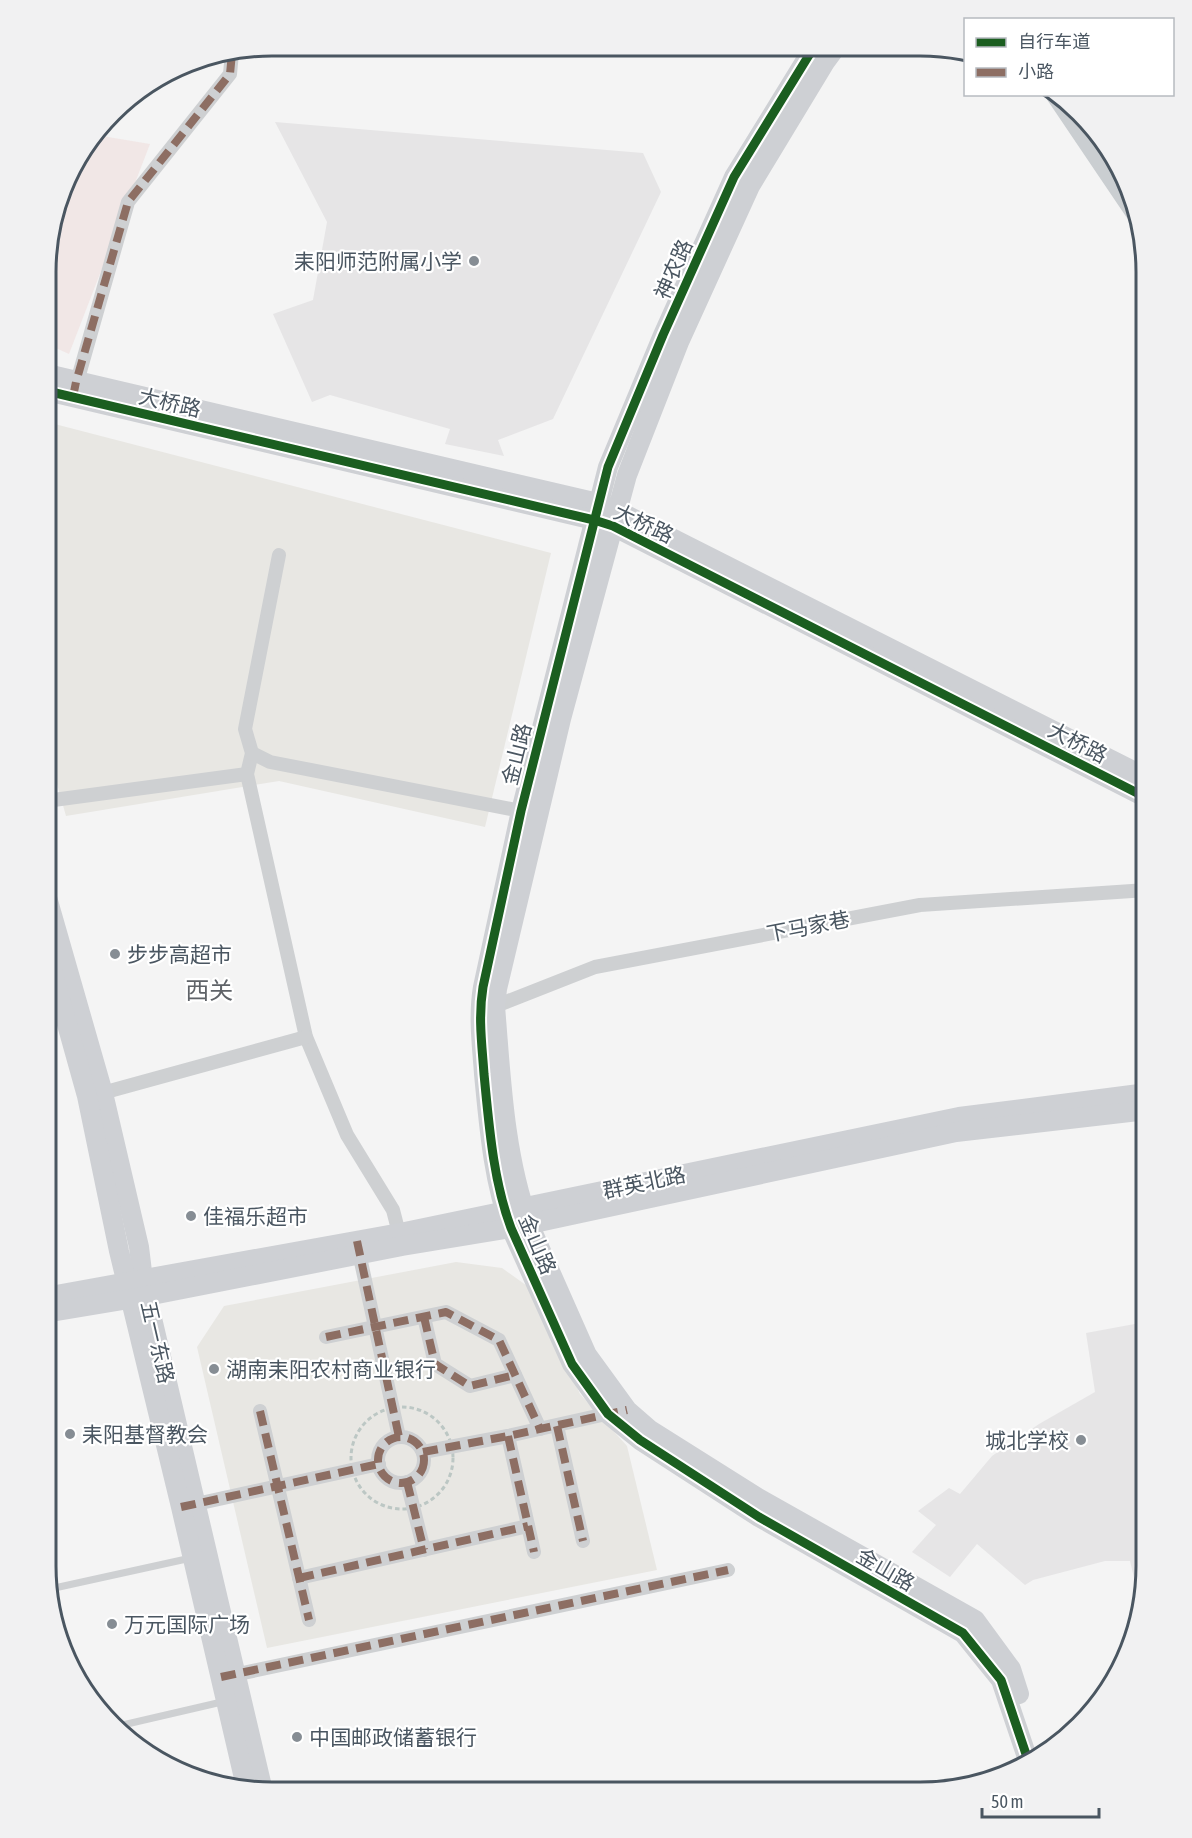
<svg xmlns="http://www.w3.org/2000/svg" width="1192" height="1838" font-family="'Asap Condensed','Noto Sans SC',sans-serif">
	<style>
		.commercial { fill: #e8e7e3 }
		.education { fill: #e6e5e6 }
		.medical { fill: #f1e7e6 }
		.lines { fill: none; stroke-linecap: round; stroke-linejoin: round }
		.path { stroke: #bcc7c4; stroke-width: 3; stroke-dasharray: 4.5 3; stroke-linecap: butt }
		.lane { stroke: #ced0d2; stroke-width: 7 }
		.street { stroke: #ced0d2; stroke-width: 14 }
		.secondary { stroke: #ced0d4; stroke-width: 20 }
		.primary { stroke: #caced1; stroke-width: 21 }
		.quiet { stroke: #8d6e63; stroke-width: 8; stroke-dasharray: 15 8; stroke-linecap: butt }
		.cycleway-casing { stroke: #fff; stroke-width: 13 }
		.cycleway { stroke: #1b5e20; stroke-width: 9 }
		.poi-dot { fill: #868d94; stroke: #fff; stroke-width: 2 }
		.labels { text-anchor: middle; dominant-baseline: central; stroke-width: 4.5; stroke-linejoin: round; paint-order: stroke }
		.poi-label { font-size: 21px; fill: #4a5661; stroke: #fff; text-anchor: start }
		.street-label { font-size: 21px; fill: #4a5661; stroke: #fff }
		.quarter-label { font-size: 24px; fill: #5f6368; stroke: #fff }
		.rim { fill: none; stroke: #4a5661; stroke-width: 3 }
	</style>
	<rect width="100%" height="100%" fill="#f4f4f4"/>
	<g class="commercial">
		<path d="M47,422l504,131 -66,274 -206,-46 -213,35 -20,-71z"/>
		<path d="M456,1262l46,6 28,20 50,106 47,52 30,124 -390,78 -70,-301 27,-41z"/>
	</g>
	<g class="education">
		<path d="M275,122l368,31 18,39 -108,227 -55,21 6,16 -59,-12 5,-15 -120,-34 -18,7 -39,-88 40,-14 14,-78z"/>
		<path d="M1147,1272l-1,309 -5,26 -11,-46h-25l-72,19 -8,5 -48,-41 -27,33 -38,-25 24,-27 -18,-14 31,-23 11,6 32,-38 47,-32 56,-32 -9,-59 54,-10 2,-4 -6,-45z"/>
	</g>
	<path class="medical" d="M96,135l54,9 -81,210 -22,-10v-102l22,-71z"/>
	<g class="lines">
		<circle class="path" cx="402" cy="1458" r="51"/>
		<g class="lane">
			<path d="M50,1589l141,-31"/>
			<path d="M114,1727l112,-26"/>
		</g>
		<g class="street">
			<path d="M75,389l53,-187 102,-128 2,-21"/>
			<path d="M279,555l-34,174 7,24 -5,21 59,263 41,98 46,75 8,31"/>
			<path d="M252,753l18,9 251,49"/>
			<path d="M46,801l201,-27"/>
			<path d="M488,1009l107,-42 325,-62 227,-15"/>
			<path d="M95,1095l211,-58"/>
			<path d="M358,1248l41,189"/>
			<path d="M424,1317l11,47 35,22 45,-11"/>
			<path d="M326,1337l120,-25 53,28 41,89"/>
			<path d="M260,1411l49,209"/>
			<path d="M557,1426l26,115"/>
			<path d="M508,1436l26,116"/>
			<circle cx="401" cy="1460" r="23"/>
			<path d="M423,1452l85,-16 107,-24"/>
			<path d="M407,1482l17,68"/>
			<path d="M187,1506l192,-42"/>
			<path d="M299,1578l229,-52"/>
			<path d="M229,1676l499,-106"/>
		</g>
		<g class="secondary">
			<path d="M814,47l-80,130 -71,158 -55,132 -87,344 -38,176c-5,30 -1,58 1,87 5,51 9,106 27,154l61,136 36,50 32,26 119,77 204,116 38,47 28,83"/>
			<path d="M836,47l-11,15 -75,124 -71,156 -52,133 -66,244 -64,270 -2,17c6,73 9,149 34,218l58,131 40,55 23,20 108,68 217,122 36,49 8,25"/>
			<path d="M47,374l551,129 18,7 531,268"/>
			<path d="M47,391l547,129 19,6 534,272"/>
			<path d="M46,894l57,199 36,154 4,33 120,511"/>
			<path d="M46,949l41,147 32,155 62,256 66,284"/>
			<path d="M45,1297l355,-64 559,-116 188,-24"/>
			<path d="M45,1313l102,-17 255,-50 109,-18 445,-96 191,-22"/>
		</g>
		<path class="primary" d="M1056,94l79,117"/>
		<g class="quiet">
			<path d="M73,397l3,-15 52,-180 102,-128 2,-21"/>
			<path d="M357,1241l42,196"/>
			<path d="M424,1317l11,47 35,22 45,-11"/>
			<path d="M326,1337l120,-25 53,28 41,89"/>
			<path d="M260,1411l49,209"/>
			<path d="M557,1426l26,115"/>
			<path d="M508,1436l26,116"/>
			<circle cx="401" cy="1460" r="23"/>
			<path d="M423,1452l85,-16 119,-26"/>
			<path d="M407,1482l17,68"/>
			<path d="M181,1507l198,-43"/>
			<path d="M299,1578l229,-52"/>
			<path d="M221,1677l507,-107"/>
		</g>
		<defs>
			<g id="cycleway">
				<path d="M814,47l-80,130 -71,158 -55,132 -87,344 -38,176c-5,30 -1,58 1,87 5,51 9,106 27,154l61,136 36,50 32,26 119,77 204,116 38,47 28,83"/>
				<path d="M47,391l547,129 19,6 534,272"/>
			</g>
		</defs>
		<use href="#cycleway" class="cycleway-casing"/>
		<use href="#cycleway" class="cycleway"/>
	</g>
	<g class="poi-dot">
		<circle cx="474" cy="261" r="6"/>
		<circle cx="115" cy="954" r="6"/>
		<circle cx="191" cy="1216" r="6"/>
		<circle cx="214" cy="1369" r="6"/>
		<circle cx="70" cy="1434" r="6"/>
		<circle cx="1081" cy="1440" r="6"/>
		<circle cx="112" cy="1624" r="6"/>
		<circle cx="297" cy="1737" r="6"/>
	</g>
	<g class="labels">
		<g class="poi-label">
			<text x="462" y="261" text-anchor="end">耒阳师范附属小学</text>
			<text x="127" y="954">步步高超市</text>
			<text x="203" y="1216">佳福乐超市</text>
			<text x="226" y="1369">湖南耒阳农村商业银行</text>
			<text x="82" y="1434">耒阳基督教会</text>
			<text x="1069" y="1440" text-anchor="end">城北学校</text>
			<text x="124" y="1624">万元国际广场</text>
			<text x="309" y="1737">中国邮政储蓄银行</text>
		</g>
		<g class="street-label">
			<text transform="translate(673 269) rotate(-66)">神农路</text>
			<text transform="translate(170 402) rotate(13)">大桥路</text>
			<text transform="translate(644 523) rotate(25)">大桥路</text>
			<text transform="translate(1078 742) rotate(27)">大桥路</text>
			<text transform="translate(516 754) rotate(-76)">金山路</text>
			<text transform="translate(808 926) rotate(-11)">下马家巷</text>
			<text transform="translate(644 1182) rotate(-12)">群英北路</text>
			<text transform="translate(538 1244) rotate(67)">金山路</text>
			<text transform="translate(158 1342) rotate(77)">五一东路</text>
			<text transform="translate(886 1569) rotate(30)">金山路</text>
		</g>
		<g class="quarter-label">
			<text x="209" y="990">西关</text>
		</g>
	</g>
	<path d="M0 0H1192V1838H0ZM272 56H920A216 216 0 0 1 1136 272V1566A216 216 0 0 1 920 1782H272A216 216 0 0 1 56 1566V272A216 216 0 0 1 272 56Z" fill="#f1f1f2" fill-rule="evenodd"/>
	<path class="rim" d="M272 56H920A216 216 0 0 1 1136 272V1566A216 216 0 0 1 920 1782H272A216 216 0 0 1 56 1566V272A216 216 0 0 1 272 56Z"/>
	<rect x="964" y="18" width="210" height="78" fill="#ffffff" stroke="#b7bbc0" stroke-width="1.5"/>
	<rect x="976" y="38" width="30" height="9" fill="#1b5e20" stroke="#b7bbc0" stroke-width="1.5"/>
	<text x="1018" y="48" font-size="18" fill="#4a5661">自行车道</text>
	<rect x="976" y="68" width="30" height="9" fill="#8d6e63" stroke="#b7bbc0" stroke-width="1.5"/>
	<text x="1018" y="78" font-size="18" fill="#4a5661">小路</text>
	<path d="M982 1808v9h117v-9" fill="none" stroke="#4a5661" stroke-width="3"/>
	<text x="991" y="1808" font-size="18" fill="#4a5661" stroke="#ffffff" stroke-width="4.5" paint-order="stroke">50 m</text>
</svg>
